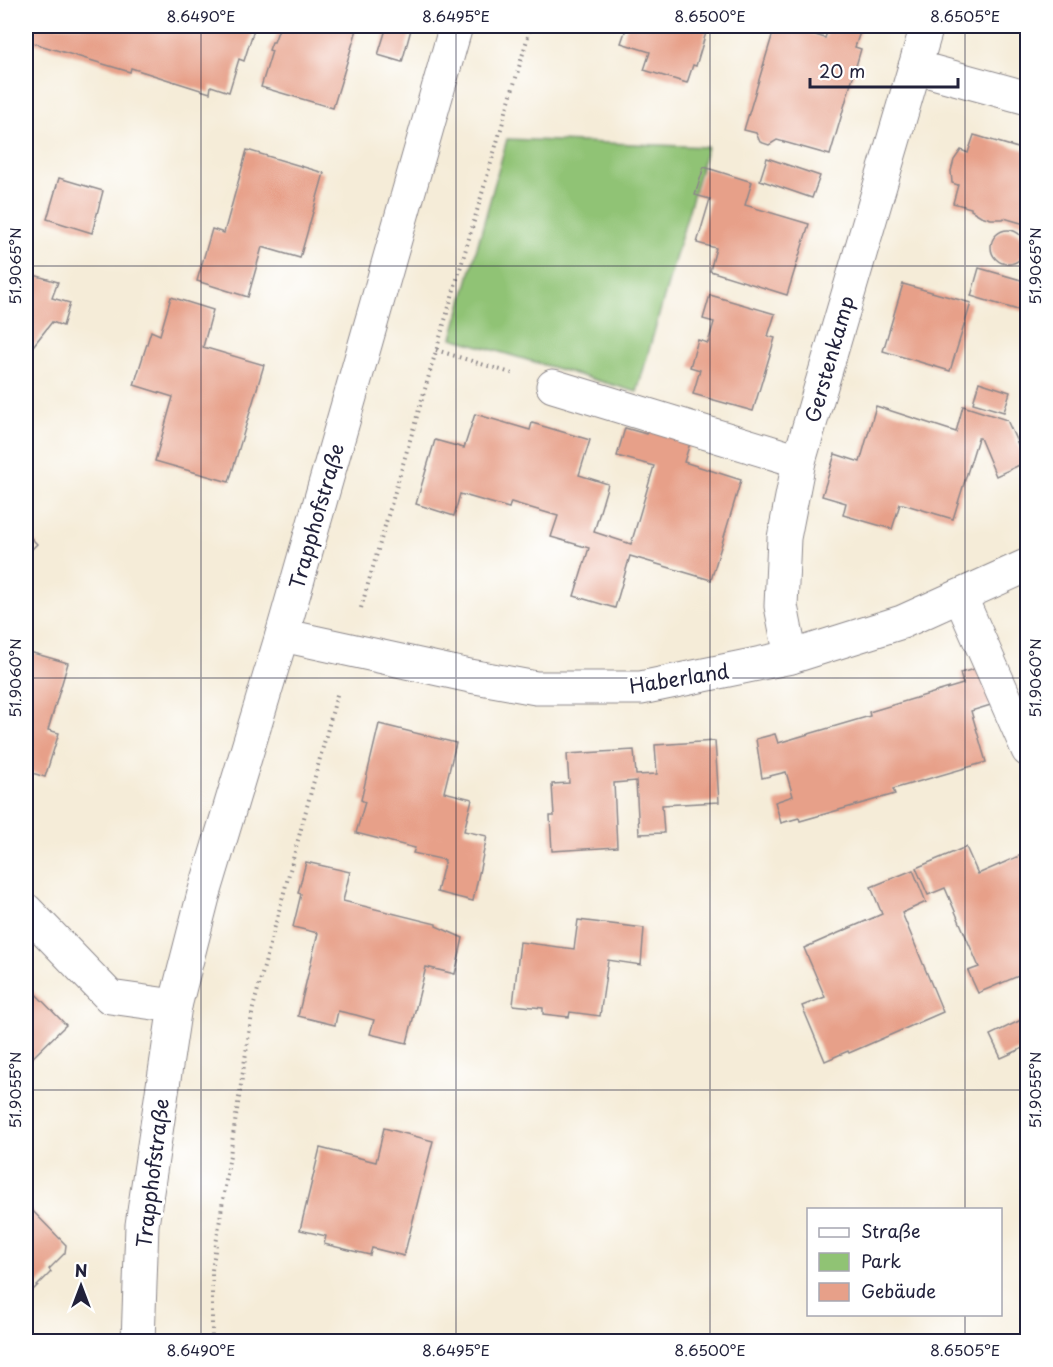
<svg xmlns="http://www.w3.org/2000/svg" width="1053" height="1367" font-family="'Playpen Sans',sans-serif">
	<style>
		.green { fill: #90c374; stroke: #597258; stroke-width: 1.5 }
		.building { fill: #e7a089 }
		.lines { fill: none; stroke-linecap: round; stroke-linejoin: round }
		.minor-casing { stroke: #8c878a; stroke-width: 35 }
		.path { stroke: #8c878a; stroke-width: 4; stroke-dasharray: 1.5 4.5; stroke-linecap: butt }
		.minor { stroke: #fff; stroke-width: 33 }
		.ticks { fill: none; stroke: #22223b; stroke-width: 1.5; stroke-opacity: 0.45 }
		.labels { text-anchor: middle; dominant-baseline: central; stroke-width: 6; stroke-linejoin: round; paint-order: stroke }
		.street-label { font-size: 20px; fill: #22223b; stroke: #fff }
		.neatline { fill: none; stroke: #22223b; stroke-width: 2 }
		.ticks-label { font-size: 15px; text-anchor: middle; fill: #22223b }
	</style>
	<rect width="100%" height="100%" fill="#fff"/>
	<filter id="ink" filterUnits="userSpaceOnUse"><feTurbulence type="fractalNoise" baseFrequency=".0167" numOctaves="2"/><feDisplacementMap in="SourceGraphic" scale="12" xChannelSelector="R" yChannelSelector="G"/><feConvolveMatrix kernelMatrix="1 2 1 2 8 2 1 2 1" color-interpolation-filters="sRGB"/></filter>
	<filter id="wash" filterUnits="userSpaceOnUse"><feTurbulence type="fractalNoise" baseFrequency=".008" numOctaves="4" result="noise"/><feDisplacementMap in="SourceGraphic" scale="24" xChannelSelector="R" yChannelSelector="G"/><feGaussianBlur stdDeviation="1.35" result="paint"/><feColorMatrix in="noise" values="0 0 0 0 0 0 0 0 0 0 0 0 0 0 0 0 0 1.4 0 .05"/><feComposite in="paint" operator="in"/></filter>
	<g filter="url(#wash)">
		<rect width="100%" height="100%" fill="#f5ecd8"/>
		<path class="green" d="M507,139l200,8 -70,245 -185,-54z"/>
		<g id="blocks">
			<g class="building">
				<path d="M26,26h229l-11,35 -5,-2 -10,33 -18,-6 -1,7 -79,-25 -1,4 -104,-31z"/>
				<path d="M280,26h78l-25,82 -72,-21 11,-36 -3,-1 3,-8h2z"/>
				<path d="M387,26h25l-10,36 -24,-7z"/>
				<path d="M627,26h81l-12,40 -3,-1 -6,18 -43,-13 6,-18 -29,-9z"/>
				<path d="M775,26h31l3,7 16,5 4,-12h33l-7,21 6,2 -31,106 -53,-15 -8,5 -9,-3 -4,-9 -12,-3z"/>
				<path d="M974,135l54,16v74l-24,-7 -1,1h-12l-10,-3 -10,-6v-2l-18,-5 5,-18 -6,-2 -1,-12 3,-11 7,-10 7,3z"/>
				<path d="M247,150l77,23 -24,85 -38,-11 -14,50 -51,-16 15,-52 12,4z"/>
				<path d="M767,158l53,18 -8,22 -52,-18z"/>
				<path d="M704,167l48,15 -7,23 64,19 -22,71 -77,-24 6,-23 -19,-5 13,-44 -15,-4z"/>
				<path d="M59,178l44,13 -11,42 -45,-14z"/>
				<circle cx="1008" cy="247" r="17"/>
				<path d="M979,268l49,14v31l-57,-17z"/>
				<path d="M34,275l24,7 -6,16 18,5 -7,23 -11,-4 -26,33v-75l6,2z"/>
				<path d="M903,284l68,19 -21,68 -67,-20z"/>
				<path d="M710,295l65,19 -7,22 7,2 -22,73 -60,-17 7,-24 -10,-3 8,-27 10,3 6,-21 -11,-3z"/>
				<path d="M171,297l42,13 -10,37 61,18 -35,117 -74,-21 18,-64 -39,-12 17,-54 9,4z"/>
				<path d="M979,382l31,10 -6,20 -31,-9z"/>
				<path d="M876,406l80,26 7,-26 44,14 19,42 -30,14 -16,-38h-2l-25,81 -50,-15h-3l-8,25 -49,-14 3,-12 -24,-7 13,-42 25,8z"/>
				<path d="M475,414l55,16 2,-7 58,17 -11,35 29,9 -14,48 37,12 23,-78 -37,-10 8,-28 21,6 2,-7 43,13 -7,22 57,18 -30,100 -81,-24 -15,52 -41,-12 15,-48 -38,-11 7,-21 -47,-14 -2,6 -49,-14 -6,22 -38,-12 19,-64 29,8z"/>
				<path d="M26,533l11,11 -11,11z"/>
				<path d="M26,651l42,12 -20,67 11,3 -14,44 -19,-6z"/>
				<path d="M978,668l16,36 -23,7 15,51 -93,27 2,5 -95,27 -1,-3 -18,5 -6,-21 18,-6 -7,-24 -24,6 -6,-39 19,-5 3,9 92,-27 -1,-4 94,-28 -3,-11z"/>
				<path d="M379,724l77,19 -12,49 28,7 -8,32 23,5 -14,65 -36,-9 8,-32 -32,-7 2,-5 -59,-15 9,-31 -4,-2z"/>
				<path d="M715,741l4,61 -57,3 2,28 -25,1 -3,-53 -22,2 3,64 -65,4 -2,-35h4l-2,-32 17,-1 -2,-29 67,-4 2,25 21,-1 -2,-29z"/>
				<path d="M966,847l12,27 50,-22v94l-4,1 4,8v17l-50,21 -10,-22 11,-4 -34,-79 -17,7 -12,-27z"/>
				<path d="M306,862l44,10 -7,29 93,23v2l27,12 -8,36 -29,-7 -19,76 -37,-9 4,-14 -18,-5 -18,-4 -3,14 -37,-9 20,-83 -25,-6 8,-33 -3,-1z"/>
				<path d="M913,870l13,32 -24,11 41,99 -94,41 -1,-2 -23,10 -23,-55 23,-9 -21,-49 78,-34 -11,-27z"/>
				<path d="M578,920l66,8 -3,37 -33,-5 -8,56 -30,-4 -1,5 -26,-3v-6l-30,-3 7,-63 54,7z"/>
				<path d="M26,984l40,41 -40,39z"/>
				<path d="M1021,1020l7,12v14l-27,12 -11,-23z"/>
				<path d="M384,1128l49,13 -29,115 -32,-8 -2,7 -46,-11 2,-8 -26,-6 20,-82 56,14z"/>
				<path d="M26,1204l40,41 -1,8 -16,16 2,3 -20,20 -3,-2 -2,2z"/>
			</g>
		</g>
	</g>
	<g filter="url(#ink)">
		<use href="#blocks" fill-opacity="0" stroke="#8c878a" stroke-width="1.5"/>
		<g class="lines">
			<defs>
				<g id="minor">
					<path d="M915,67l113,31"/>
					<path d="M553,386l246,75"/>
					<path d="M960,596l68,154"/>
					<path d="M282,635l188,41 66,12h105l150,-31 111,-35 126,-57"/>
					<path d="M791,657l-10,-51 3,-68 15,-77 128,-435"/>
					<path d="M26,910l84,87 65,9"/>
					<path d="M138,1342l4,-117 33,-219 28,-109 79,-262 174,-609"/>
				</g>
			</defs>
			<use href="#minor" class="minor-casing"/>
			<g class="path">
				<path d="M436,350l78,24"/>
				<path d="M361,608l170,-582"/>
				<path d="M212,1342v-72l41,-262 85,-317"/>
			</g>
			<use href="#minor" class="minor"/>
		</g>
	</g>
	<path class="ticks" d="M201,26v1316M456,26v1316M710,26v1316M965,26v1184M26,266h1002M26,678h1002M26,1090h1002M965,1314v28"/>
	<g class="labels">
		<g class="street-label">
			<text transform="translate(829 359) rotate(-74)">Gerstenkamp</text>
			<text transform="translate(316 516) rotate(-74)">Trapphofstraße</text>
			<text transform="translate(679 678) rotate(-9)">Haberland</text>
			<text transform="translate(152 1173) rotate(-83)">Trapphofstraße</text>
		</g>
	</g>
	<rect width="1053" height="1367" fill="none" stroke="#fff" stroke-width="66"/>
	<rect x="807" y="1208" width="195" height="108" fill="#ffffff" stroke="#a7a7b1" stroke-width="1.5"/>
	<rect x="819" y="1228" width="30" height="9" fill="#ffffff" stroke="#a7a7b1" stroke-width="1.5"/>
	<text x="861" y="1238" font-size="18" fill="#22223b">Straße</text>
	<rect x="819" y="1253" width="30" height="18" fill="#90c374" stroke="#a7a7b1" stroke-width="1.5"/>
	<text x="861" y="1268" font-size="18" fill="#22223b">Park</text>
	<rect x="819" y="1283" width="30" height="18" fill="#e7a089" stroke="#a7a7b1" stroke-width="1.5"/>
	<text x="861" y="1298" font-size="18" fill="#22223b">Gebäude</text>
	<g transform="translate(81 1286)" stroke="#ffffff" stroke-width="4.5" paint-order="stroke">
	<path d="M0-4.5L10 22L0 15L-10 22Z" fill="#22223b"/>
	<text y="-9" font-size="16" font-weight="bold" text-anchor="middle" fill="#22223b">N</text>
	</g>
	<path d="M810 78v9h148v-9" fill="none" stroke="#22223b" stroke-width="3"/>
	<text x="819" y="78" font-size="18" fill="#22223b" stroke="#ffffff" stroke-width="4.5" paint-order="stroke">20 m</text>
	<rect x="33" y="33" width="987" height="1301" class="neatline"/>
	<g class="ticks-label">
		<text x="201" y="22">8.6490°E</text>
		<text x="456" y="22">8.6495°E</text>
		<text x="710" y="22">8.6500°E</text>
		<text x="965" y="22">8.6505°E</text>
		<text transform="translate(16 266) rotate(-90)" y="5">51.9065°N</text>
		<text transform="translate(1036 266) rotate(-90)" y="5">51.9065°N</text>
		<text transform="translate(16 678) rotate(-90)" y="5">51.9060°N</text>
		<text transform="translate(1036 678) rotate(-90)" y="5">51.9060°N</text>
		<text transform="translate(16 1090) rotate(-90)" y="5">51.9055°N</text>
		<text transform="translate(1036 1090) rotate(-90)" y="5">51.9055°N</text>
		<text x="201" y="1356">8.6490°E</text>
		<text x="456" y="1356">8.6495°E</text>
		<text x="710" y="1356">8.6500°E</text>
		<text x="965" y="1356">8.6505°E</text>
	</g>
</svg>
